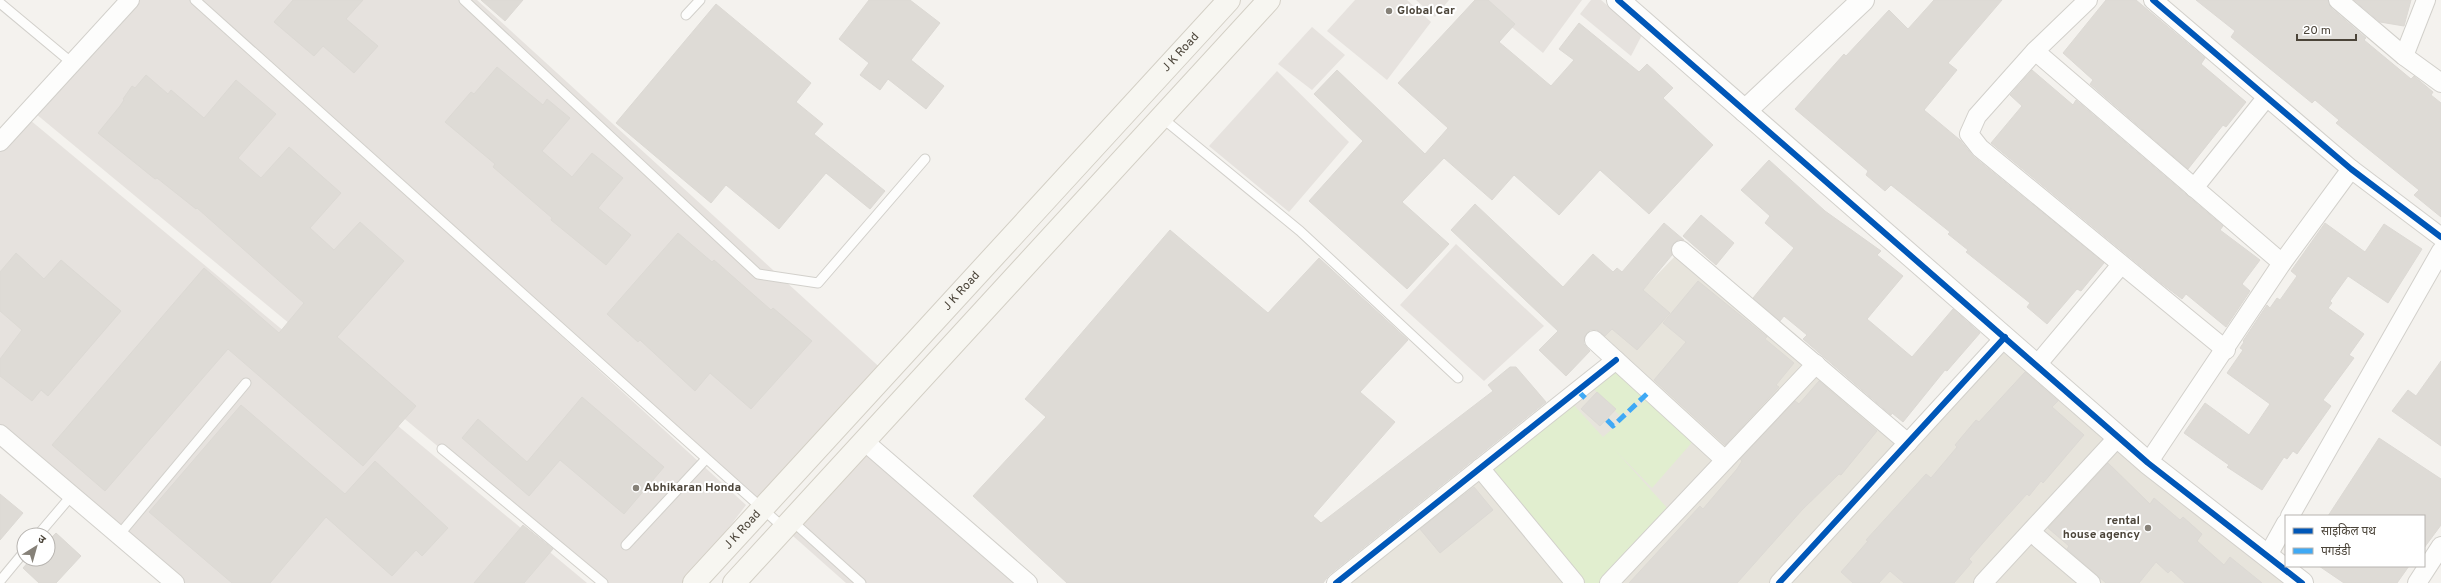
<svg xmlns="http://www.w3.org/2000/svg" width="2441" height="583" font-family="Overpass,'Noto Sans Devanagari',sans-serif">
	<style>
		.residential { fill: #e7e4dc }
		.industrial { fill: #e6e2de }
		.green { fill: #e1eecf }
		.building { fill: #dedbd6; stroke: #dcd9d4 }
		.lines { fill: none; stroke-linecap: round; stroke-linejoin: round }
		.service-casing { stroke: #d2d0cb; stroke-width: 11 }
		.minor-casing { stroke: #d2d0cb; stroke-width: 20 }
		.tertiary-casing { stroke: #d2d0cb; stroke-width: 24 }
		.secondary-casing { stroke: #d3cfc5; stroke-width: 24 }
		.service { stroke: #fdfdfc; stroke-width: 9 }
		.minor { stroke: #fdfdfc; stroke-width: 18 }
		.tertiary { stroke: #fdfdfc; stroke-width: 22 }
		.secondary { stroke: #f7f6f1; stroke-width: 22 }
		.quiet { stroke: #3fa9f5; stroke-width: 5; stroke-dasharray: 10 5; stroke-linecap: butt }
		.cycleway-casing { stroke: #fff; stroke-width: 8 }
		.cycleway { stroke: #0057b8; stroke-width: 6 }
		.poi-dot { fill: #868178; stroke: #fff; stroke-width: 1.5 }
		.labels { text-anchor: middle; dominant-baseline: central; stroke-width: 4; stroke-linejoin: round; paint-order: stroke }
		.poi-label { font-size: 12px; font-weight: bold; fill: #4b4439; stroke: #fff; text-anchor: start }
		.street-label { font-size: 12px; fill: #4b4439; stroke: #fff }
	</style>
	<rect width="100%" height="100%" fill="#f4f2ee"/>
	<g class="residential">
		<path d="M1681,250l224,190 -129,143h-440l280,-222 -22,-21z"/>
		<path d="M2005,337l300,246h-526z"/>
	</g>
	<g class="industrial">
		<path d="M130,0h347l409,373 -124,136 -493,-441 477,437 -59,78h-84l-573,-474z"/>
		<path d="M1355,0h52l24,22 -44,58 -60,-49z"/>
		<path d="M1416,0h33l-14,17z"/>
		<path d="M1479,0h103l-39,53z"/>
		<path d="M1591,0h10l41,35 -11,21 -51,-42z"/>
		<path d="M1312,27l33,28 -33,35 -34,-26z"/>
		<path d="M1277,71l72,71 -60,70 -80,-66z"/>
		<path d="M24,115l563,468h-412l-175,-149v-292z"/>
		<path d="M1456,244l88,82 -60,55 -84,-76z"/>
		<path d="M864,441l160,142h-178l-62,-55z"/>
	</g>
	<g class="green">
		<path d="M1616,360l34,31 -29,26 -33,-34z"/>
		<path d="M1650,396l45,43 -43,49 -37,-38 53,59 -67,74h-19l-97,-113 87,-67 31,34z"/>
	</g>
	<g class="building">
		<path d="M293,0h70l-17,19 32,27 -24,27 -31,-27 -9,10 -40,-34z"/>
		<path d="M481,0h42l-18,21z"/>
		<path d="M869,0h41l30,23 -29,37 33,26 -18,23 -38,-30 -8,11 -20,-15 9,-12 -30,-24z"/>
		<path d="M1475,0h13l27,24 -16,18 52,44 23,-26 -15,-11 20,-26 60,49 8,-8 26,24 -10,10 50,47 -64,69 -49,-44 -41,45 -45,-40 -22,25 -48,-42 -42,44 47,42 -42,45 -98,-88 54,-60 -49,-47 23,-24 88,84 23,-26 -50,-45z"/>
		<path d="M1934,0h68l-54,63 9,7 -33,40 36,30 13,16 131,107 -23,28 -4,-2 -30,35 -20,-17 3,-4 -64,-51 2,-2 -20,-16 2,-2 -59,-47 -6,6 -19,-16 2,-4 -73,-62 49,-55 2,2 43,-46 19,19z"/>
		<path d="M2106,0h30l69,58 -4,6 45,38 -20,25 -3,-2 -35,44 -98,-85 3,-4 -30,-27z"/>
		<path d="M2196,0h132l3,8 35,30 -2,2 47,39 3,-3 19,16 -2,3 10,8v114l-27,-22 5,-5 -83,-67 3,-3 -24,-20 -3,3 -81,-66 4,-6z"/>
		<path d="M2354,0h57l-7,26 -24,-4z"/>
		<path d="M716,4l95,79 -15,19 27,22 -9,10 71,57 -15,18 -44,-36 -47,56 -53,-44 -15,18 -95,-80z"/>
		<path d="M497,67l46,38 4,-6 23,19 -28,33 30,26 20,-24 31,25 -25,30 33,27 -25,30 -55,-45 1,-2 -59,-51 2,-3 -50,-42 26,-30 3,2z"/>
		<path d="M2032,70l41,35 3,-5 147,126 -3,4 40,30 -18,24 8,7 -24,36 -40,-33 -4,5 -21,-16 -170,-140 31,-37 -12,-11z"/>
		<path d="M146,75l22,19 3,-4 33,28 32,-38 40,34 -38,44 23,20 28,-31 52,46 -31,35 24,22 26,-28 44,39 -67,76 79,69 -53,60 -135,-117 -123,142 -53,-46 152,-177 75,65 25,-30 -107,-95 -1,1 -39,-31 -2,1 -57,-46 22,-27 4,-6 -1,-1 9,-13 3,2z"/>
		<path d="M1769,160l56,51 56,40 -4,4 26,21 -36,43 45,38 41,-48 27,24 -33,38 -2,-1 -42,52 -11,-9 -1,2 -88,-76 4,-4 -23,-19 -4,5 -27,-23 41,-50 -29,-25 5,-7 -29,-26z"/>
		<path d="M1475,204l88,83 30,-33 20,18 4,-4 5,4 42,-49 20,17h-6l-5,4 -2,4 1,7 -29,35 27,23 -33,37 -25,-21 -7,7 -8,-6h-7l-6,8v6l6,7 -24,25 -27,-26 19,-19 -107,-101z"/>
		<path d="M1701,215l33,28 -18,22 -33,-29z"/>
		<path d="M2325,223l40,29 19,-28 38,25 -34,54 -40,-27 -18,25 2,2 -4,5 36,26 -15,21 5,3 -31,42 8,6 -34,48 -4,-3 -6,8 -3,-2 -22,33 -35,-23 2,-2 -45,-32 21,-30 44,32 21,-31 -43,-31 16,-23 -3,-2 4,-6 -1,-1 24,-36 3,3 7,-10 3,2 17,-24 -6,-5z"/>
		<path d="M1170,230l98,83 51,-55 89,82 -48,52 35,30 -82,94 8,7 172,-132 -5,-6 22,-18h6l30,35 -217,173 -6,8h-256l-94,-87 73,-79 -21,-18z"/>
		<path d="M678,233l34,29 2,-2 57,50 2,-2 39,33 -61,68 -41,-36 -15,18 -55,-51 -2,2 -31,-28z"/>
		<path d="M16,253l28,26 17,-19 60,51 -73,85 -7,-6 -9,11 -32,-25v-17l22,-29 -22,-19v-39z"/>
		<path d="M1698,281l69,56 -2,2 29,24 -18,22 3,2 -54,58 -71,-65 32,-38 -23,-19z"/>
		<path d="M2441,361v85l-49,-35 16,-21 8,6z"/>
		<path d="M2025,372l33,29 -6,6 32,28 -41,48 -2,-2 -12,15 -2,-2 -38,42 -20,23 3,3 -18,21h-50l-14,-12 -11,12h-26l-12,-11 27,-31 -2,-1 60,-66 5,4 26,-31 -2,-2 21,-25 3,2z"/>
		<path d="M1819,381l58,50 -36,44 -2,-1 -37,36 -65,73h-108l71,-77 3,3 34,-40 5,-8 -2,-2 55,-58 4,3z"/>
		<path d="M1597,392l19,17 -16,17 -19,-17z"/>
		<path d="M582,397l82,70 -40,47 -64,-54 -31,36 -67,-58 16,-19 49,43z"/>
		<path d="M241,405l104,89 30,-33 73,67 -26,28 -6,-6 -24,26 -66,-59 -56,66h-38l-83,-71z"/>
		<path d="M2379,438l62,41v46l-17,23v-32h-96z"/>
		<path d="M2108,463l42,41 4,-6 26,22 3,-3 19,17 -5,7 27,24 6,-8 32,26h-77l-14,-13 -3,3 -12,-11 -17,21h-33l-39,-34 2,-3 -21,-18z"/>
		<path d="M1474,487l19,23 -53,43 -20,-24z"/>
		<path d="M0,494l23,19 -23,27z"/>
		<path d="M523,525l30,24 -29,34h-50z"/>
		<path d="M56,533l25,23 -25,27h-17l-16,-15 8,-9h17v-18z"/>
		<path d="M2319,566h90l-12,17h-53z"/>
	</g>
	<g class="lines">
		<defs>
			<g id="service">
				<path d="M195,0l589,528"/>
				<path d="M464,0l294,274 60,9 107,-124"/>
				<path d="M0,3l72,60"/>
				<path d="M686,15l14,-15"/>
				<path d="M1161,117l139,114 158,147"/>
				<path d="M442,449l161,134"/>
				<path d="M791,520l70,63"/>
				<path d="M38,535l34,-40"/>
				<path d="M119,535l127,-152"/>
				<path d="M626,545l80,-86"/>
				<path d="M0,581l24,-29"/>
			</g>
			<g id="minor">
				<path d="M2088,0l-53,51 -58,65 -8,18 11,14 246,202"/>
				<path d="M2153,0l198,169 90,68"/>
				<path d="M2338,0l66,56 37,27"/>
				<path d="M2035,51l247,212"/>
				<path d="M2404,56l22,-56"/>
				<path d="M0,142l130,-142"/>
				<path d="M2194,188l72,-90"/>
				<path d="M1681,250l227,193"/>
				<path d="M1594,340l131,120"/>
				<path d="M2036,366l84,-100"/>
				<path d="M0,434l175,149"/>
				<path d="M864,441l164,142"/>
				<path d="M2148,463l134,-200 69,-94"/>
				<path d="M1480,468l95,115"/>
				<path d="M2290,516l151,-265"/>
				<path d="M2031,532l60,51"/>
				<path d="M2267,557l19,-34"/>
				<path d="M1336,583l280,-223"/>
				<path d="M1609,583l207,-219"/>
				<path d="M1779,583l226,-246"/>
				<path d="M1983,583l135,-146"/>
				<path d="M2417,583l24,-37"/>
			</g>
			<g id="tertiary">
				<path d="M1618,0l530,463 154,120"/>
				<path d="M1745,111l118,-111"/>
			</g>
			<g id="secondary">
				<path id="s1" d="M694,583l535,-583"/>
				<path d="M734,583l535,-583"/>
			</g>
		</defs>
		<use href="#service" class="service-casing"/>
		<use href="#minor" class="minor-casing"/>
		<use href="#tertiary" class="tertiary-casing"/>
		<use href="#secondary" class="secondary-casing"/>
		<use href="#service" class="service"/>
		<use href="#minor" class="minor"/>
		<use href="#tertiary" class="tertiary"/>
		<use href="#secondary" class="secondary"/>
		<g class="quiet">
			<path d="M1578,391l10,10"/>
			<path d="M1607,420l6,6 37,-35"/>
		</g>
		<defs>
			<g id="cycleway">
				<path d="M1618,0l530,463 154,120"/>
				<path d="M2153,0l198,169 90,68"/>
				<path d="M1336,583l280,-223"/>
				<path d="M1779,583l226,-246"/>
			</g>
		</defs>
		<use href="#cycleway" class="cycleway-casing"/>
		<use href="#cycleway" class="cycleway"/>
	</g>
	<g class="poi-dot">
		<circle cx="1389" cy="11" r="4"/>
		<circle cx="636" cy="488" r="4"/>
		<circle cx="2148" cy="528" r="4"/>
	</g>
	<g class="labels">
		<g class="poi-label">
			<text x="1397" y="11">Global Car</text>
			<text x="644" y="488">Abhikaran Honda</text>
			<text x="2140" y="521" text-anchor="end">rental<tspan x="2140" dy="14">house agency</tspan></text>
		</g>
		<g class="street-label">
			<text stroke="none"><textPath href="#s1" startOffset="720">J K Road</textPath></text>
			<text stroke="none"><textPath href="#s1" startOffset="396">J K Road</textPath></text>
			<text stroke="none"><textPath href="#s1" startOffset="72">J K Road</textPath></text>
		</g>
	</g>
	<rect x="2285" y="515" width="140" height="52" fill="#ffffff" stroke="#b7b4b0"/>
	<rect x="2293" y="528" width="20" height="6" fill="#0057b8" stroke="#b7b4b0"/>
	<text x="2321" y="535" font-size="12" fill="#4b4439">साइकिल पथ</text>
	<rect x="2293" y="548" width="20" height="6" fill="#3fa9f5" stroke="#b7b4b0"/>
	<text x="2321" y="555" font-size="12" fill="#4b4439">पगडंडी</text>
	<g transform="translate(36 547) rotate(37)"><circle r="19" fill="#ffffff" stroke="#b7b4b0"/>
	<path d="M0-3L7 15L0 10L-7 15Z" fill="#868178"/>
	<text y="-6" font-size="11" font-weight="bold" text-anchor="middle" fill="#4b4439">उ</text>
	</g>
	<path d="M2297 34v6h59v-6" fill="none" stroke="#4b4439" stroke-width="2"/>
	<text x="2303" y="34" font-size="12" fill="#4b4439" stroke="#ffffff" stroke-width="3" paint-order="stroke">20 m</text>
</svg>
